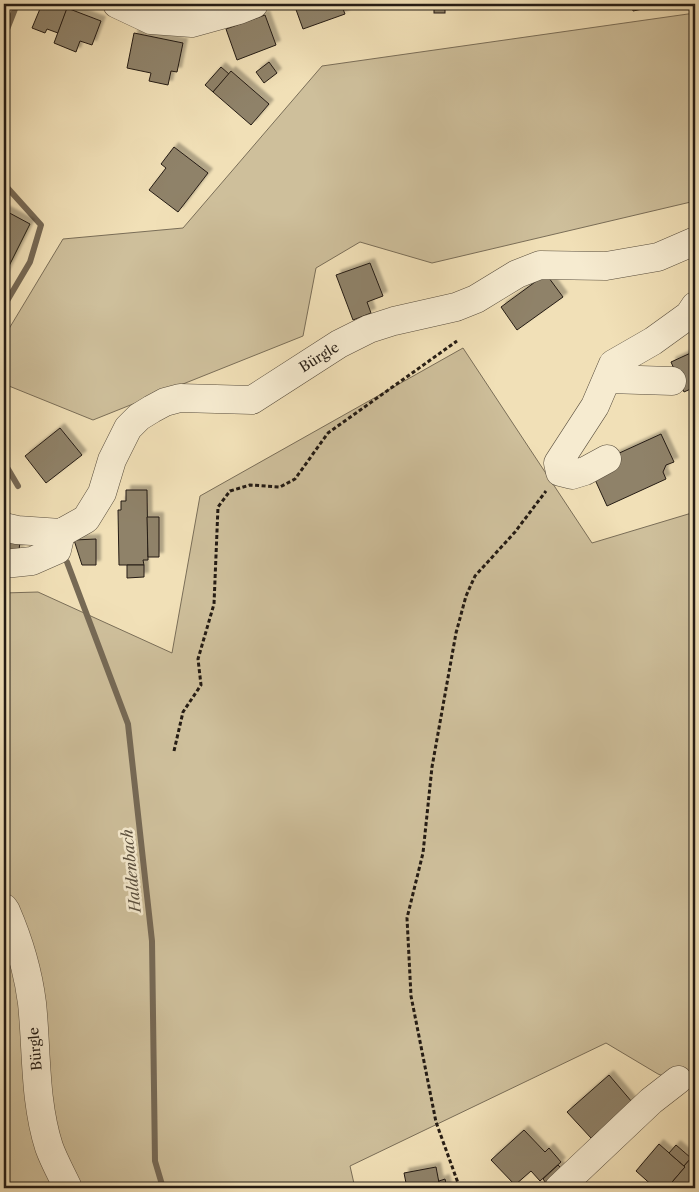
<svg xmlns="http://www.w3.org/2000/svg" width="699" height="1192" font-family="'Libre Caslon Text',serif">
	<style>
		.green { fill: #cebf9b; stroke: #7a6e58 }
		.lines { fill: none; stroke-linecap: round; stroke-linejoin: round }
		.stream { stroke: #766955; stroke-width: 6 }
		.building { fill: #8f8269; stroke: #251c14; filter: url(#shadow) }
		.minor-casing { stroke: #584d3d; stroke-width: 29 }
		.path { stroke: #251c14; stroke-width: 3; stroke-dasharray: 4 2.5; stroke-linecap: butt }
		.minor { stroke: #f6ebd0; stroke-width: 28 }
		.labels { text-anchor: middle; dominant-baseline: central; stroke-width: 5; stroke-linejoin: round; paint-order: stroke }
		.street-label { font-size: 14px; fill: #251c14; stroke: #f6ebd0 }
		.water-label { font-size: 15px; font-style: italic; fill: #5b503f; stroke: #f6ebd0 }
	</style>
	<defs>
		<filter id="shadow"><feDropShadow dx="4.5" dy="-4.5" stdDeviation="1" flood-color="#0004"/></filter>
	</defs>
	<rect width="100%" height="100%" fill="#f1e0b7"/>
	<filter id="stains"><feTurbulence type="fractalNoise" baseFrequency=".004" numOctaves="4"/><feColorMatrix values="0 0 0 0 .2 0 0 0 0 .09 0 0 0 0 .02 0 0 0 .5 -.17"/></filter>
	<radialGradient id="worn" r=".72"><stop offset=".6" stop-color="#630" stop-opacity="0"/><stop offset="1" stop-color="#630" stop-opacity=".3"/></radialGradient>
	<g class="green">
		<path d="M695,13v188l-263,62 -72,-21 -44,26 -13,68 -210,84 -89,-36v-47l59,-98 120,-11 139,-162z"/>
		<path d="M463,348l129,195 103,-31v576l-37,-14 -52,-31 -256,123 5,22h-351v-595l34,-1 134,61 28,-157z"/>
	</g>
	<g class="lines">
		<g class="stream">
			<path d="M4,37l13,-33"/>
			<path d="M4,184l37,41 -11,37 -26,44"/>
			<path d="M8,469l10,17"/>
			<path d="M67,562l61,162 24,217 3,220 8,27"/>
		</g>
	</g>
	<g class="building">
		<path d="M42,4h27l-11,29 -11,-4 -2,4 -13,-5z"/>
		<path d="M294,4h47l4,10 -42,15z"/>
		<rect x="434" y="4" width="11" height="9"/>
		<path d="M632,4h24l1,2 -24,5z"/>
		<path d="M67,8l34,13 -9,24 -12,-4 -4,11 -22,-9z"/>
		<path d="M265,15l11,30 -39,15 -11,-31z"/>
		<path d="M134,33l49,10 -6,29 -6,-1 -3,14 -19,-4 2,-8 -24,-5z"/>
		<path d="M269,62l8,11 -13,10 -8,-11z"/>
		<path d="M221,67l8,7 -16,18 -8,-7z"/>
		<path d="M231,71l38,33 -18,21 -38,-33z"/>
		<path d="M174,147l34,26 -30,39 -29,-22 17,-22 -5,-4z"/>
		<path d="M4,210l26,14 -26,52z"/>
		<path d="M370,263l13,33 -16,6 4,11 -18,7 -17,-45z"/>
		<path d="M546,274l17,23 -46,33 -16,-23z"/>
		<path d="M695,351v36l-11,5 -13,-30z"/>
		<path d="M60,428l22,27 -36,28 -21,-27z"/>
		<path d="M661,434l13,28 -8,3 -3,7 3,7 -59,27 -15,-33 23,-18z"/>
		<path d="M126,490h21l1,70h-5l1,5h-25l-1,-55h3v-9h5z"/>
		<path d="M147,517h12v40h-11z"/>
		<path d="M4,539l16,2 -1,10 -15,-2z"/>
		<path d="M96,539v26h-14l-8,-25z"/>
		<path d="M127,565h17v12l-17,1z"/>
		<path d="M609,1075l23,27 -41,36 -24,-26z"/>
		<path d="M524,1130l21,22 4,-4 12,14 -21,19 -9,-10 -16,14 -24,-25z"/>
		<path d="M659,1144l26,23 -18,21h-12l-19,-17z"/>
		<path d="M676,1145l15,13 -7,8 -15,-13z"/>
		<path d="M691,1158l4,4v15l-9,11h-19l18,-21 -1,-1z"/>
		<path d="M558,1165l6,6 -16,15 -5,-7z"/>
		<path d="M436,1167l4,21h-33l-3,-15z"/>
		<path d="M445,1179l2,9h-7l-1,-7z"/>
	</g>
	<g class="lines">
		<defs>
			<g id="minor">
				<path d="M117,4l34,16 41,3 47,-13 15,-6"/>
				<path d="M608,379l64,2"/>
				<path d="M607,459l-22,12 -13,4 -12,-3 -2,-9 37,-57 18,-42 40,-23 36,-26 6,-9"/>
				<path d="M4,527l13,3 44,3 25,-14 16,-26 10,-33 16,-32 11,-11 13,-8 13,-7 15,-4 72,2 87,-56 30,-15 25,-8 62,-14 20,-8 41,-25 23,-9 66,1 52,-9 37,-16"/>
				<path d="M4,564l28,-3 25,-11 4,-17"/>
				<path d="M4,908l2,3c13,30 22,60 26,92 5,47 2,97 17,144 5,14 13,28 19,41"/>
				<path d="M559,1188l92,-87 27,-21"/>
			</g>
		</defs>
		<use href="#minor" class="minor-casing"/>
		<g class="path">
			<path d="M174,751l9,-39 18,-27 -3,-26 16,-55 4,-97 12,-16 20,-6 30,2 15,-8 33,-46 129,-92"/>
			<path d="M458,1188v-5l-22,-61 -25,-126 -4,-78 16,-65 9,-86 24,-134 10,-37 9,-20 40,-44 31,-41"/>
		</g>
		<use href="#minor" class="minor"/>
	</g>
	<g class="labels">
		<g class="street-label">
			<text transform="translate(319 357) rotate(-32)">Bürgle</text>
			<text transform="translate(35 1049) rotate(-95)">Bürgle</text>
		</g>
		<g class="water-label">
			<text transform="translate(131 871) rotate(-96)">Haldenbach</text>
		</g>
	</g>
	<rect width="699" height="1192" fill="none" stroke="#f1e0b7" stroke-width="20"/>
	<rect x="5" y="5" width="689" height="1182" fill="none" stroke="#251c14" stroke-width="2.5"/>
	<rect x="10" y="10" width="679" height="1172" fill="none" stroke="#251c14"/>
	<rect width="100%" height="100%" filter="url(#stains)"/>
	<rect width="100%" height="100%" fill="url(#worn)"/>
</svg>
